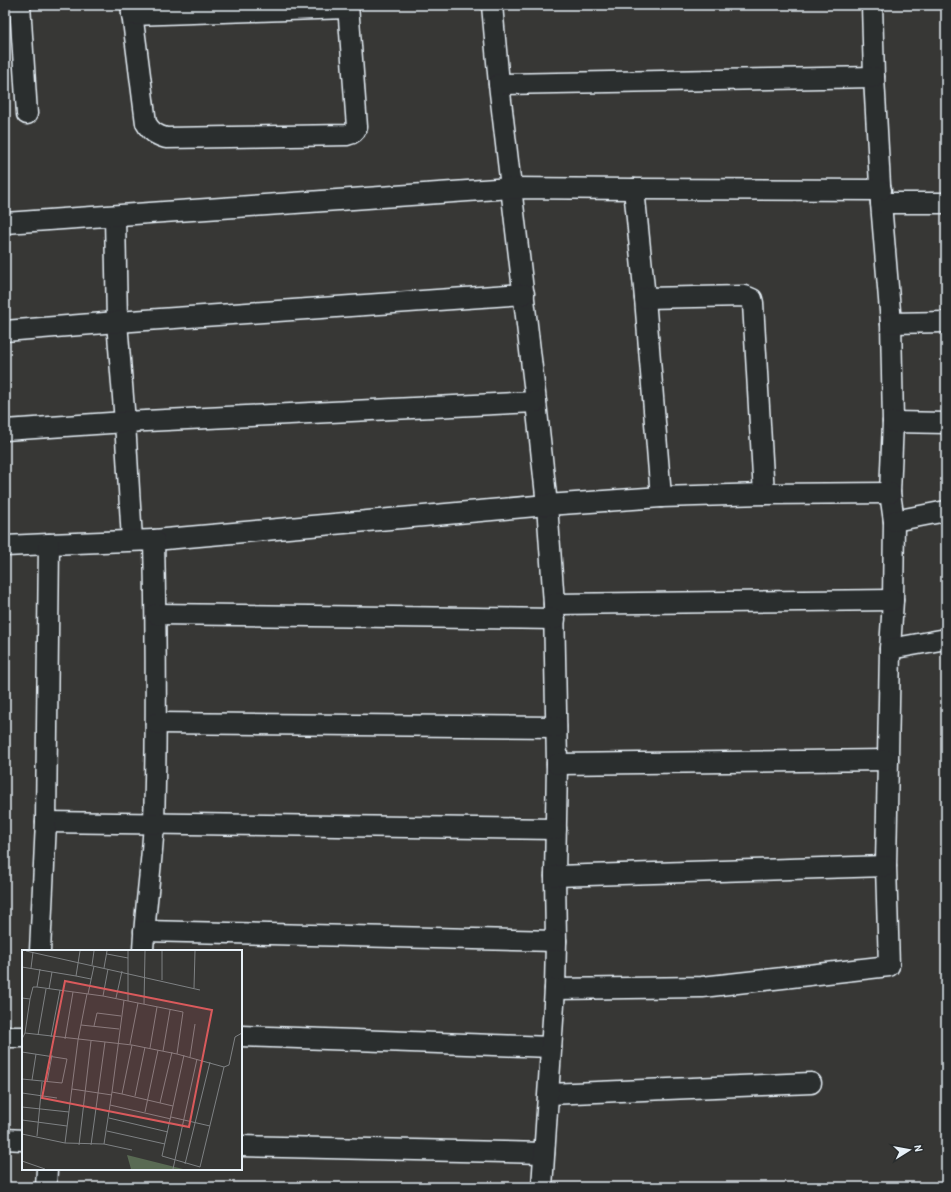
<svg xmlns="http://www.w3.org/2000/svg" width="951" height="1192" font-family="'Patrick Hand',sans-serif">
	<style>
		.built { fill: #47433e }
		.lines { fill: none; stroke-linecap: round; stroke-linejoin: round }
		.street-casing { stroke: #e8f1f8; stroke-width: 23 }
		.street { stroke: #2a2d2e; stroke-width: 20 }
		.inset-road { fill: none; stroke: #7e8183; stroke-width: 1 }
		.view { fill: #da5a5c; fill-opacity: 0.15; stroke: #da5a5c; stroke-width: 2 }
		.inset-edge { fill: none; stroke: #e8f1f8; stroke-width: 2 }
	</style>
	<rect width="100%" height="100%" fill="#373735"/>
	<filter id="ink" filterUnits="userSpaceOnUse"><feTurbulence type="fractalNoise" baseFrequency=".025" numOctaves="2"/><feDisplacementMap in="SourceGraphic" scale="8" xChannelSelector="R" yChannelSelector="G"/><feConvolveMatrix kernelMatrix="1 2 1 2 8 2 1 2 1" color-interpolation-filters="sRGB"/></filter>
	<g filter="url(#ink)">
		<path class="built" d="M946,1182v5h-25v-3z"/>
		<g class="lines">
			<defs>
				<g id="street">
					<path d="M20,5l7,109"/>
					<path d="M131,5l15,118c5,9 10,12 20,15l181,-3c5,-1 8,-3 10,-8l-9,-122"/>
					<path d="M492,5l7,79 37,318 11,103 7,99 3,160 -2,112 1,65 -1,48 147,-2 187,-21 -3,-100 4,-217 3,-49 1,-79 -4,-28 3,-71 -2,-99 -10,-120 -7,-126 -2,-72"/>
					<path d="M132,15l216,-7"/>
					<path d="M499,84l375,-7"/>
					<path d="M634,189l11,109 16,199"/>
					<path d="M881,203h65"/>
					<path d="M115,216l2,106 8,100 7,118"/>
					<path d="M5,223l506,-35 123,1 247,1"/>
					<path d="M645,298l100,-2 7,3 1,4 11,191"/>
					<path d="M891,323l55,-1"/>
					<path d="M5,331l112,-9 407,-28"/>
					<path d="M893,422l53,1"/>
					<path d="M5,430l120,-8 411,-20"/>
					<path d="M894,521l52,-10"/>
					<path d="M154,540l393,-35 114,-8 103,-3 126,-1"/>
					<path d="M5,546l44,-2 105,-4c2,94 3,188 0,281 -2,44 -9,87 -11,130"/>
					<path d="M554,604l339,-4"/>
					<path d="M156,614l399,5"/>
					<path d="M890,649l56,-10"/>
					<path d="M156,723l400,4"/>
					<path d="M557,764l331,-4"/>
					<path d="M46,822l510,7"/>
					<path d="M555,876l331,-10"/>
					<path d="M144,931l412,10"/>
					<path d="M40,951l6,-129 3,-278"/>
					<path d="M241,1036l310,11"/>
					<path d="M5,1037h18"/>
					<path d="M549,1094l262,-11"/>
					<path d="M5,1139l18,1"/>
					<path d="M241,1146l303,7"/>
					<path d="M46,1187l1,-18"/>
					<path d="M542,1187l13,-198"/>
				</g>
			</defs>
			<use href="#street" class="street-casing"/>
			<use href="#street" class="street"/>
		</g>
	</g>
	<g transform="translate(22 950)">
		<rect width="220" height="220" fill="#373735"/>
		<path d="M105,205l56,14h-52z" fill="#596a53"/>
		<path class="inset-road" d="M4,1l174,39M85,4l21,4M70,15l2,-14M0,17l54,9 4,-25M9,18l2,-16M82,18l3,-17M54,26l15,3M140,30v-29M15,37l3,-18M172,38l1,-37M27,39l3,-17M66,44l6,-28M81,46l5,-27M0,48l8,1 3,-12h4l66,9 80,16 -6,42 -45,-9 -107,-12 -3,6M94,48l6,-27M106,51v-50M122,54l1,-53M59,75l38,4M72,76l3,-13 24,3M3,83l5,-34M16,85l8,-46M29,87l9,-47M43,89l8,-47M108,94l8,-41M128,98l7,-41M141,101l7,-41M0,102l45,7 -5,24 -40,-4M168,107l5,-33M202,117l5,-2 6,-28 7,-4M10,130l4,-26M25,132l5,-27M50,139l40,6M90,142l12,-92M0,143l35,5M100,144l10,-49M113,146l10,-49M138,153l12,-51M88,155l61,14M151,156l11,-51M0,157l47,5M123,162l13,-62M149,167l39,9M87,168l59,14M0,170l45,6M85,181l58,13M0,184l43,9 39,1 8,-52 10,2 51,12 -11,50 38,11 24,-100 -47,-13M15,186l5,-54M43,193l13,-103 9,-46M82,194l28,6M57,195l12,-104M69,195l14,-103M0,211l23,8M163,214l25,-102M151,219l24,-110"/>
		<path class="view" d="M43,31l147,29 -23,117 -147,-29z"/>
		<rect width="220" height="220" class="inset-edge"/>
	</g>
	<rect width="951" height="1192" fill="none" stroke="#2a2d2e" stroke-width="20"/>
	<rect x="10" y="10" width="931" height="1172" fill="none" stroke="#e8f1f8" stroke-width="1.5" filter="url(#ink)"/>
	<g transform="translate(909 1150) rotate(79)" stroke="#2a2d2e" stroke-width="3" paint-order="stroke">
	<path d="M0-3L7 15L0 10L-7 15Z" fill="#e8f1f8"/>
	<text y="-6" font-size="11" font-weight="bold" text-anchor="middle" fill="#e8f1f8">N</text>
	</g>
</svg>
